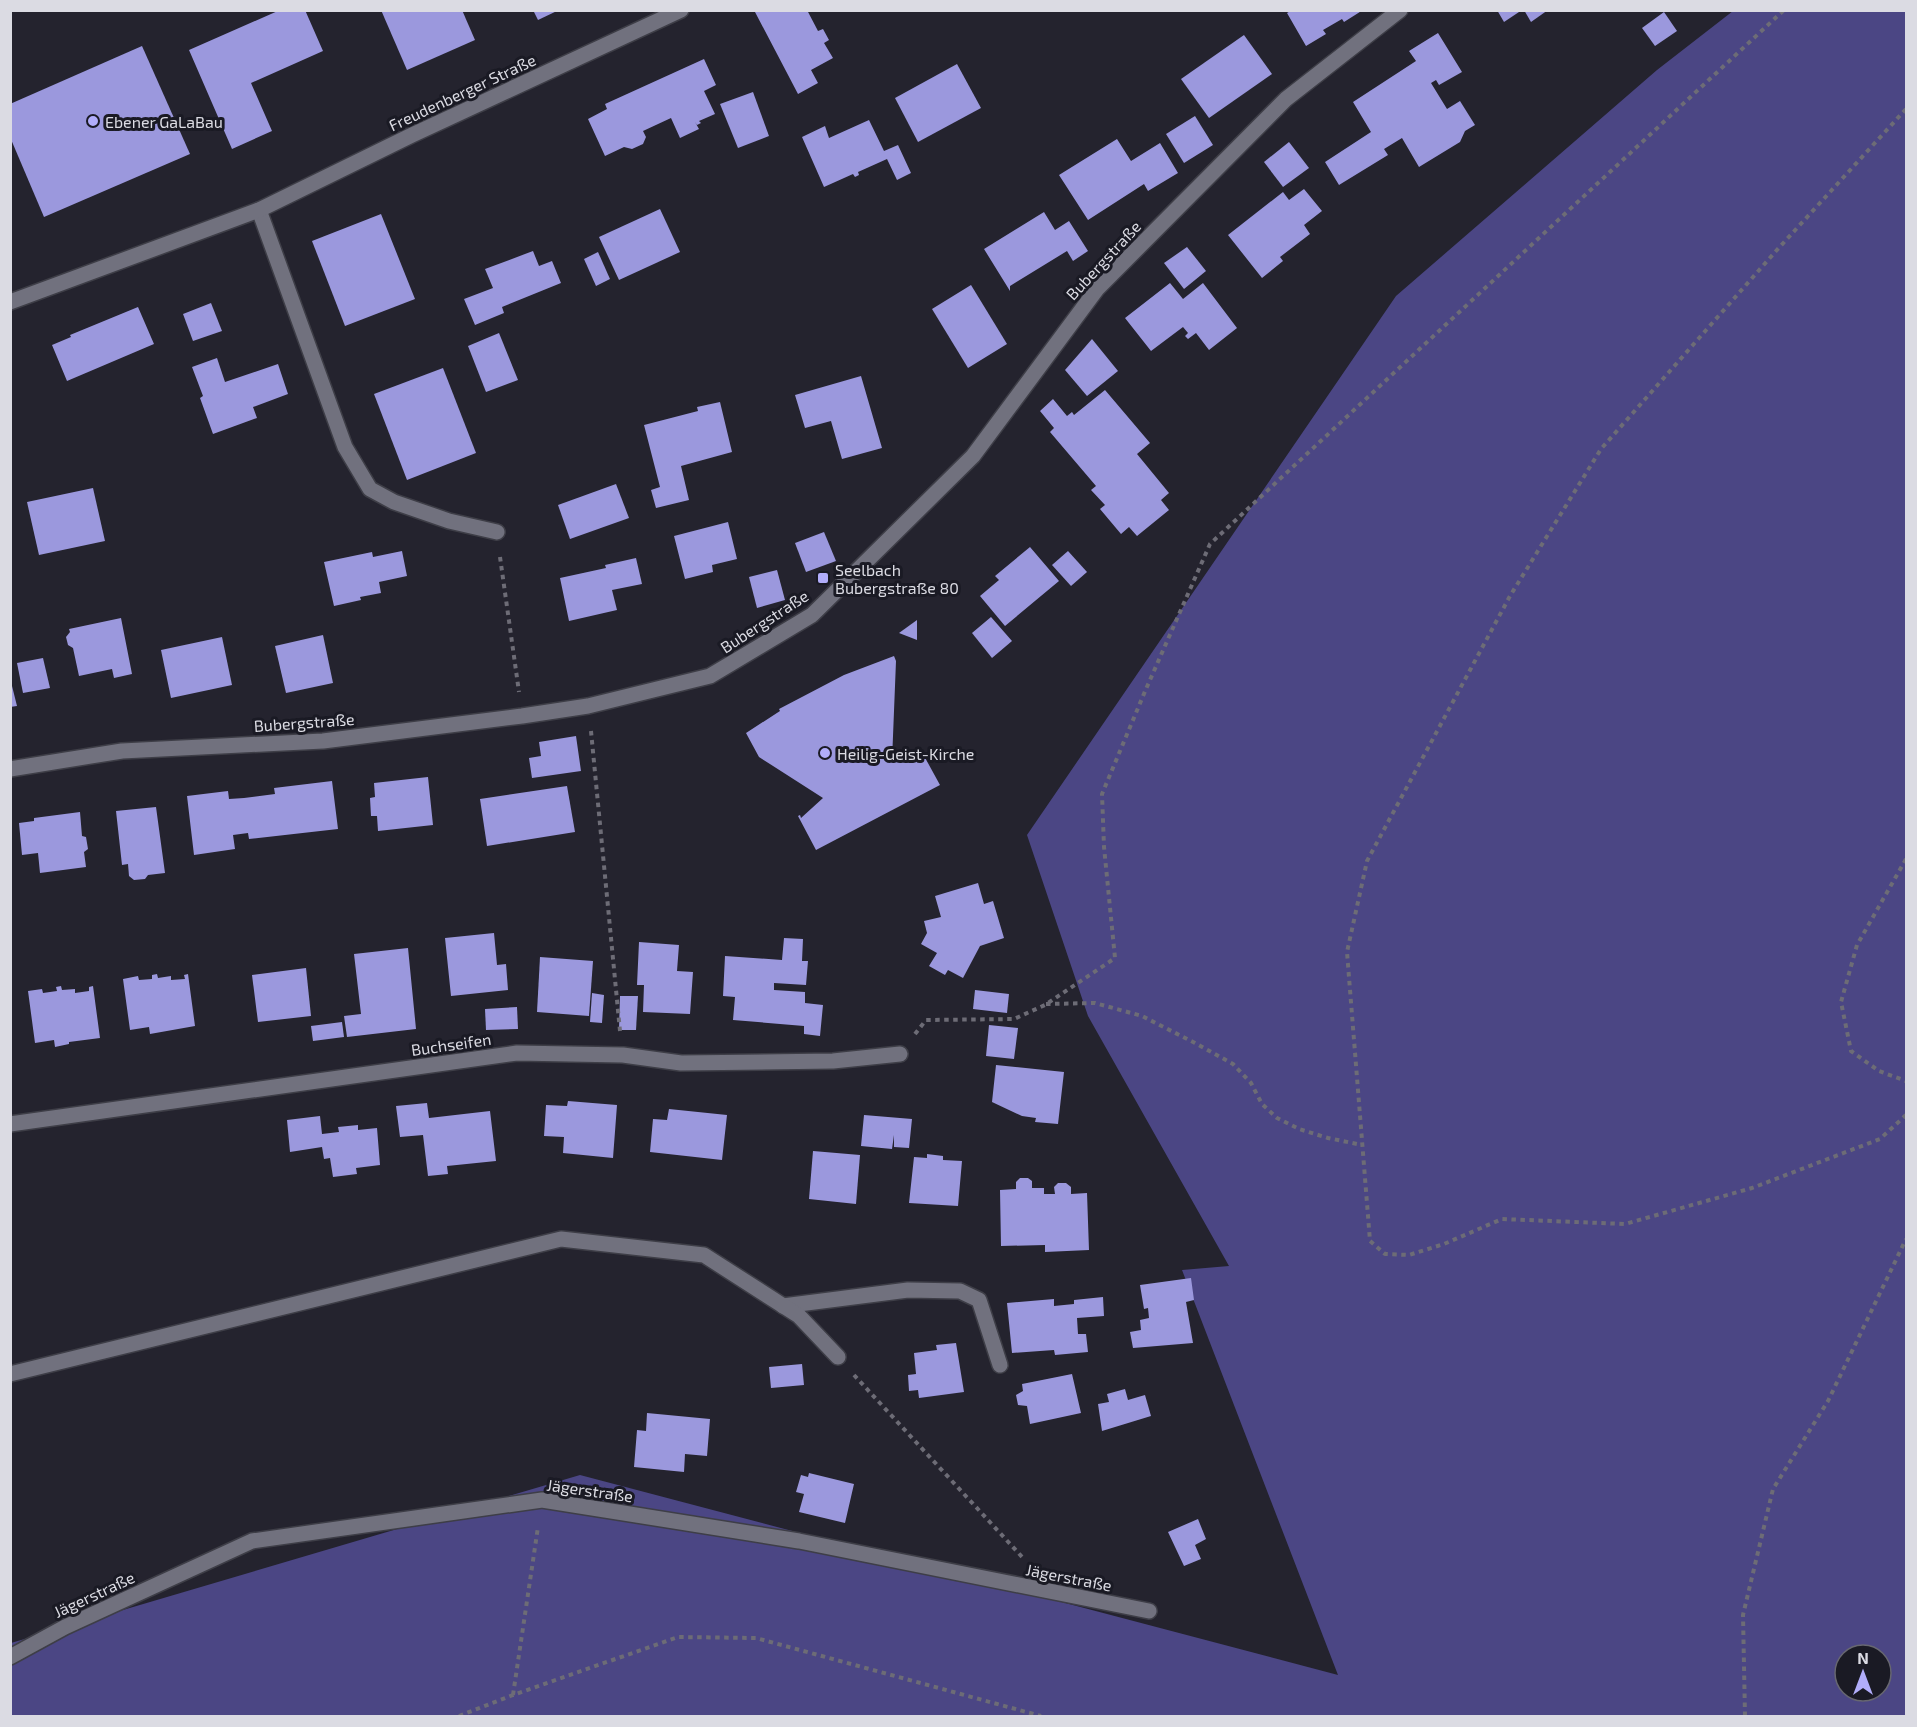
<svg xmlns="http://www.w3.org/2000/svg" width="1917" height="1727" font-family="'Exo 2',sans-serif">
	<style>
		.forest { fill: #4b4684; fill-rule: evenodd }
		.building { fill: #9b98dd }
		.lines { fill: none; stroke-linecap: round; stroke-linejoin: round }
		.minor-casing { stroke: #3e3e47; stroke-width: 18 }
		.path { stroke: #6d6c76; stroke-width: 4; stroke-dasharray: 4.5 4.5; stroke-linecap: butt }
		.minor { stroke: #71717e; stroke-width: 15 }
		.poi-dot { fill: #b1adfa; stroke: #1a1a24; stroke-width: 2 }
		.labels { text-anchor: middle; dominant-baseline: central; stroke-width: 6; stroke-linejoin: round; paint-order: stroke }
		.street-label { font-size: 16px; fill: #dbdbe3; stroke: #1a1a24 }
		.poi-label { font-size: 16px; fill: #dbdbe3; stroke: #1a1a24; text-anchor: start }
	</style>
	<rect width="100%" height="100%" fill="#24232e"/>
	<path class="forest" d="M1733,11h173v1705h-1895v-73l569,-168 758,200 -156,-405 47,-4 -141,-250 -61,-181 369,-539 261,-226zM1845,1655h36v36h-36z"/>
	<g class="building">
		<path d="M280,10h25l18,41 -72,32 21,48 -40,18 -43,-99z"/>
		<path d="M381,10h81l13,30 -68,30z"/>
		<path d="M533,10h26l-21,10z"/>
		<path d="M758,10h49l11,21 5,-2 6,11 -5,3 9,15 -22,12 7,13 -20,11 -43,-82z"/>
		<path d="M1292,10h71l-19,12 -2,-3 -19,11 3,4 -20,12 -19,-33z"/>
		<path d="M1497,10h25l-18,12z"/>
		<path d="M1524,10h24l-17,12z"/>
		<path d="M1664,12l13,19 -22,15 -13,-18z"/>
		<path d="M1438,33l24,39 -23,13 -3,-5 -5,3 16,26 13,-8 15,24 -10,6 -5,11 -41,25 -17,-29 -18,11 4,6 -49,30 -14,-23 46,-30 -18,-30 63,-41 -7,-10z"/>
		<path d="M1244,35l28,39 -63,44 -28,-39z"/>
		<path d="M142,46l48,108 -146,63 -34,-80v-33z"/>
		<path d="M704,59l12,26 -12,6 11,23 -16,7 2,2 -4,2 -2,-3 4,7 -19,9 -9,-20 -28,13 3,6 -3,7 -11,5 -8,-2 -19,9 -17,-37 19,-10 -2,-5z"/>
		<path d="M957,64l24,44 -63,34 -23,-44z"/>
		<path d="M753,92l16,44 -31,12 -18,-44z"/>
		<path d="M1195,116l18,29 -29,18 -18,-29z"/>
		<path d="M869,120l15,31 14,-6 13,28 -14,7 -10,-21 -29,13 1,3 -4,2 -2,-3 -29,13 -22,-50 23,-11 4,12z"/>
		<path d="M1117,139l14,22 29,-18 18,30 -30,18 -4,-7 -56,36 -29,-45z"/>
		<path d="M1289,142l20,26 -26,19 -19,-25z"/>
		<path d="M1304,189l18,22 -18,14 6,9 -30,23 3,4 -21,17 -34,-43 55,-43 6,8z"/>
		<path d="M660,209l20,43 -61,28 -20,-43z"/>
		<path d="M1044,212l11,18 14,-9 19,30 -15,10 -6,-10 -57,35v5l-26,-42z"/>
		<path d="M381,214l34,85 -70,27 -33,-85z"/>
		<path d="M1187,247l19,24 -22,18 -20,-26z"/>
		<path d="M533,251l6,15 13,-5 9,22 -59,24 2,6 -29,12 -11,-26 29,-11 -8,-19z"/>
		<path d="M598,252l12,27 -14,7 -12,-27z"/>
		<path d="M1170,283l13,16 20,-16 34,45 -28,22 -13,-17 -8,6 -3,-3 3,-3 -5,-6 -32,24 -26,-33z"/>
		<path d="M971,285l36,59 -39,24 -36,-59z"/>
		<path d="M211,303l11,28 -29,10 -10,-27z"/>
		<path d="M138,307l16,37 -87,37 -15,-36 19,-8 -1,-2z"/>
		<path d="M499,333l19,47 -32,12 -18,-46z"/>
		<path d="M1092,339l26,32 -31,25 -22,-26z"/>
		<path d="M217,358l8,24 53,-18 10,30 -35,13 4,11 -44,16 -13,-36 3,-2 -11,-29z"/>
		<path d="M443,368l33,85 -69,27 -33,-86z"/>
		<path d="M861,376l21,72 -40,11 -11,-38 -26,7 -10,-33z"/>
		<path d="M1105,390l45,53 -13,11 32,39 -8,7 8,10 -32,26 -8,-9 -8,7 -21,-25 5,-4 -14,-15 5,-4 -46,-54 4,-4 -14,-17 13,-12 14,17 5,-4 2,3z"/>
		<path d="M720,402l12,50 -51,14 8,34 -33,8 -5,-18 9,-3 -16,-62 54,-14 -1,-4z"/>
		<path d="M616,484l13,34 -59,21 -12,-34z"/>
		<path d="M93,488l12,53 -66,14 -12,-53z"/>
		<path d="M728,522l9,37 -25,6 1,7 -28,7 -11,-43z"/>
		<path d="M824,532l12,29 -30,11 -11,-29z"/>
		<path d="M1030,547l29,34 -54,45 -25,-30 19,-16 -4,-4z"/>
		<path d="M402,551l5,25 -28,6 2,11 -21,4 1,3 -27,6 -10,-44 48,-10 1,5z"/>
		<path d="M1068,551l19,21 -16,14 -19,-21z"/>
		<path d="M636,558l6,26 -30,6 5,20 -48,11 -9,-43 46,-10 -1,-3z"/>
		<path d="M777,570l8,30 -28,8 -8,-31z"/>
		<path d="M991,617l21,24 -20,17 -20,-25z"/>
		<path d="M121,618l11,56 -18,4 -2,-9 -33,7 -6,-28 -5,-3 -2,-8 4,-5 -1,-3z"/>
		<path d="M917,620v20l-18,-7z"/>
		<path d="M323,635l10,48 -47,10 -11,-47z"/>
		<path d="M222,637l10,48 -61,13 -10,-48z"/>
		<path d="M894,656l2,5 -4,100 31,-7 17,31 -124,65 -18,-34 2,-1 1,3 22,-20 -64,-41 -13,-24 34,-22 -1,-2 65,-34z"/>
		<path d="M43,658l7,30 -27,5 -6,-30z"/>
		<path d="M10,678l7,28 -7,1z"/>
		<path d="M576,736l5,35 -49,7 -3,-20 12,-2 -2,-14z"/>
		<path d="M428,777l5,48 -55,6 -1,-15h-6l-1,-18 5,-1 -1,-14z"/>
		<path d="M332,781l6,48 -89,10 -1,-6 -15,2 2,14 -41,6 -7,-59 41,-5 1,8 15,-1 31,-4 -1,-6z"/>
		<path d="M567,786l8,46 -88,14 -7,-47z"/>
		<path d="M156,807l9,66 -17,2 -3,4 -11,1 -5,-4 -1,-12 -6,1 -6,-54z"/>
		<path d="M80,812l2,24 4,1 2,12 -4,3 2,15 -46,6 -2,-20 -16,2 -3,-32 15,-2v-3z"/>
		<path d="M978,883l6,21 9,-3 11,37 -24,8 -17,32 -15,-8 -3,5 -16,-9 8,-13 -16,-9 6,-11 -3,-12 17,-4 -6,-21z"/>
		<path d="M494,933l3,32 9,-1 2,26 -57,6 -6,-58z"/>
		<path d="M784,938l19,1 -1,22h6l-2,24 -32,-2v7l31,2v11l18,2 -3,31 -16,-2v-8l-71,-6 2,-23 -12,-1 2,-40 57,4z"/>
		<path d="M639,942l40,3 -2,26 16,1 -3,42 -47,-2 1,-27h-7z"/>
		<path d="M408,948l8,81 -69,8 -3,-21 17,-2 -7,-60z"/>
		<path d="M540,957l53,4 -4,55 -52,-4z"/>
		<path d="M306,968l5,48 -53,6 -6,-47z"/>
		<path d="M157,974l1,4 13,-2v4l14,-1 -1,-4 4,-1 7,52 -45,8 -1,-7 -19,3 -7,-51 15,-3 1,4 13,-1v-4z"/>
		<path d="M61,986l1,4 13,-1v4l14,-2v-4l4,-1 7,52 -31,4v2l-14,3 -1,-7 -19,3 -7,-52 14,-2 1,4 14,-2 -1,-4z"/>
		<path d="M975,990l34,4 -2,19 -34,-4z"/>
		<path d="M592,993l12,2 -2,28 -12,-1z"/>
		<path d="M620,996h18l-2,34h-17z"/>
		<path d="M517,1007l1,22 -32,1 -1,-21z"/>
		<path d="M342,1022l2,15 -31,4 -2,-15z"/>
		<path d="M989,1025l29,3 -4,31 -28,-3z"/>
		<path d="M996,1065l68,7 -6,52 -23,-2 1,-4 -14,-2 -30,-14z"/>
		<path d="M568,1101l49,4 -4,53 -50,-5 1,-16 -20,-1 2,-31 21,1z"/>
		<path d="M427,1103l2,15 61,-7 6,50 -49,5 1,8 -20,2 -5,-41 -23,2 -4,-31z"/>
		<path d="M669,1109l58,6 -5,45 -72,-8 3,-33 14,1z"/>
		<path d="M864,1115l48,4 -3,29 -15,-1v-12l-2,14 -31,-3z"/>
		<path d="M320,1116l2,18 17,-2 -1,-5 20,-2v5l19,-2 3,37 -24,3 1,6 -24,3 -3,-19 -6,1 -2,-12 -32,5 -3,-32z"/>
		<path d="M813,1151l47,4 -4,49 -47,-5z"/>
		<path d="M927,1154l16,2v4l19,1 -4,45 -49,-3 5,-46 13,1z"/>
		<path d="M1020,1178h8l4,3v7h12v6h11l-1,-7 4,-4h8l5,4v7l16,-1 2,57 -44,2v-7l-44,1 -1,-56 16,-1v-7z"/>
		<path d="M1191,1278l3,22 -8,2 7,41 -60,5 -3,-16 11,-2 -1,-10 9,-2 -1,-10 -4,1 -4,-24z"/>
		<path d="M1103,1297l1,19 -27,2 1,16h8l2,18 -33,3 -1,-5 -42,3 -5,-50 47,-4v7l20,-2v-4z"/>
		<path d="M956,1343l8,49 -45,6 -1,-8 -9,1 -1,-16 8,-1 -2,-21 23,-3 -1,-5z"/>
		<path d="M802,1364l2,21 -33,3 -2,-21z"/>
		<path d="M1072,1374l9,39 -51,11 -3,-18 -9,-1 -2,-10 7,-4 -1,-7z"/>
		<path d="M1125,1389l3,11 17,-5 6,21 -49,15 -4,-27 11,-2 -2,-8z"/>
		<path d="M647,1413l63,6 -3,37 -22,-2 -1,18 -50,-5 3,-37 9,1z"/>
		<path d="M809,1473l45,11 -9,39 -46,-11 5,-18 -8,-2 5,-17 7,2z"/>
		<path d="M1198,1519l8,20 -11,6 6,14 -17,7 -16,-34z"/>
	</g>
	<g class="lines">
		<defs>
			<g id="minor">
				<path d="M259,210l86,237 25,42 24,13 55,19 48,11"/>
				<path d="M10,302l249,-92 153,-75 269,-125"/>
				<path d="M10,769l112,-18 201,-10 199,-25 66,-10 122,-30 102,-61 161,-159 124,-167 189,-190 114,-89"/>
				<path d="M10,1124l507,-71 106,2 58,8 152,-2 67,-7"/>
				<path d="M783,1306l125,-16 52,1 19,9 21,65"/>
				<path d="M10,1374l551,-135 143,16 95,61 39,41"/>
				<path d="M10,1657l55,-30 187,-86 290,-41 257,41 350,70"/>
			</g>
		</defs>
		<use href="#minor" class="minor-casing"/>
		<g class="path">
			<path d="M1906,109l-130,142 -175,198 -91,147 -143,265 -20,91 23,289 15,13 24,1 35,-11 58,-25 123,5 127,-36 128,-49 26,-24"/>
			<path d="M500,557l19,135"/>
			<path d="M591,731l29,300"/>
			<path d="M1906,859l-49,86 -16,57 10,49 28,20 27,10"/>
			<path d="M1046,1004l49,-1 47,13 53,27 38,21 18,19 11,21 15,14 22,11 29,9 34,7"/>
			<path d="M915,1034l11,-14 88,-1 31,-14 70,-47 -11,-111 -2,-53 44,-105 64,-145 574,-534"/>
			<path d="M854,1375l170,184"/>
			<path d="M513,1695l25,-168"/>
			<path d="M459,1716l54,-21 165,-58 78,1 285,78"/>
			<path d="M1745,1716l-2,-101 30,-126 55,-88 78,-162"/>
		</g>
		<use href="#minor" class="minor"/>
	</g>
	<g class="poi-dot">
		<circle cx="93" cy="121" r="6"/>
		<rect x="817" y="572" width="12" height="12" rx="3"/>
		<circle cx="825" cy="753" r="6"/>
	</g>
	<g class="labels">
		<g class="street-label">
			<text transform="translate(462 92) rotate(-25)">Freudenberger Straße</text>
			<text transform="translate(1103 260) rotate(-47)">Bubergstraße</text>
			<text transform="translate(764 621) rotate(-33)">Bubergstraße</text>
			<text transform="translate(304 722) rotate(-4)">Bubergstraße</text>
			<text transform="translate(451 1044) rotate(-8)">Buchseifen</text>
			<text transform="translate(590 1490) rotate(8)">Jägerstraße</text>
			<text transform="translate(1069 1577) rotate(11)">Jägerstraße</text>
			<text transform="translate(94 1594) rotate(-25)">Jägerstraße</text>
		</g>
		<g class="poi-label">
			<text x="105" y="121">Ebener GaLaBau</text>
			<text x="835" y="569">Seelbach<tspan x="835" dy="18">Bubergstraße 80</tspan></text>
			<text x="837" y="753">Heilig-Geist-Kirche</text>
		</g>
	</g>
	<rect width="1917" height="1727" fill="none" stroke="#dbdbe3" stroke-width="24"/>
	<g transform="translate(1863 1673)"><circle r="28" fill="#1a1a24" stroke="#676770" stroke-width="1.5"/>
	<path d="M0-4.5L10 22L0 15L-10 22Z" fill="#b1adfa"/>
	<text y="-9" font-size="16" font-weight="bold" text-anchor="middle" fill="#dbdbe3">N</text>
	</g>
</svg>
